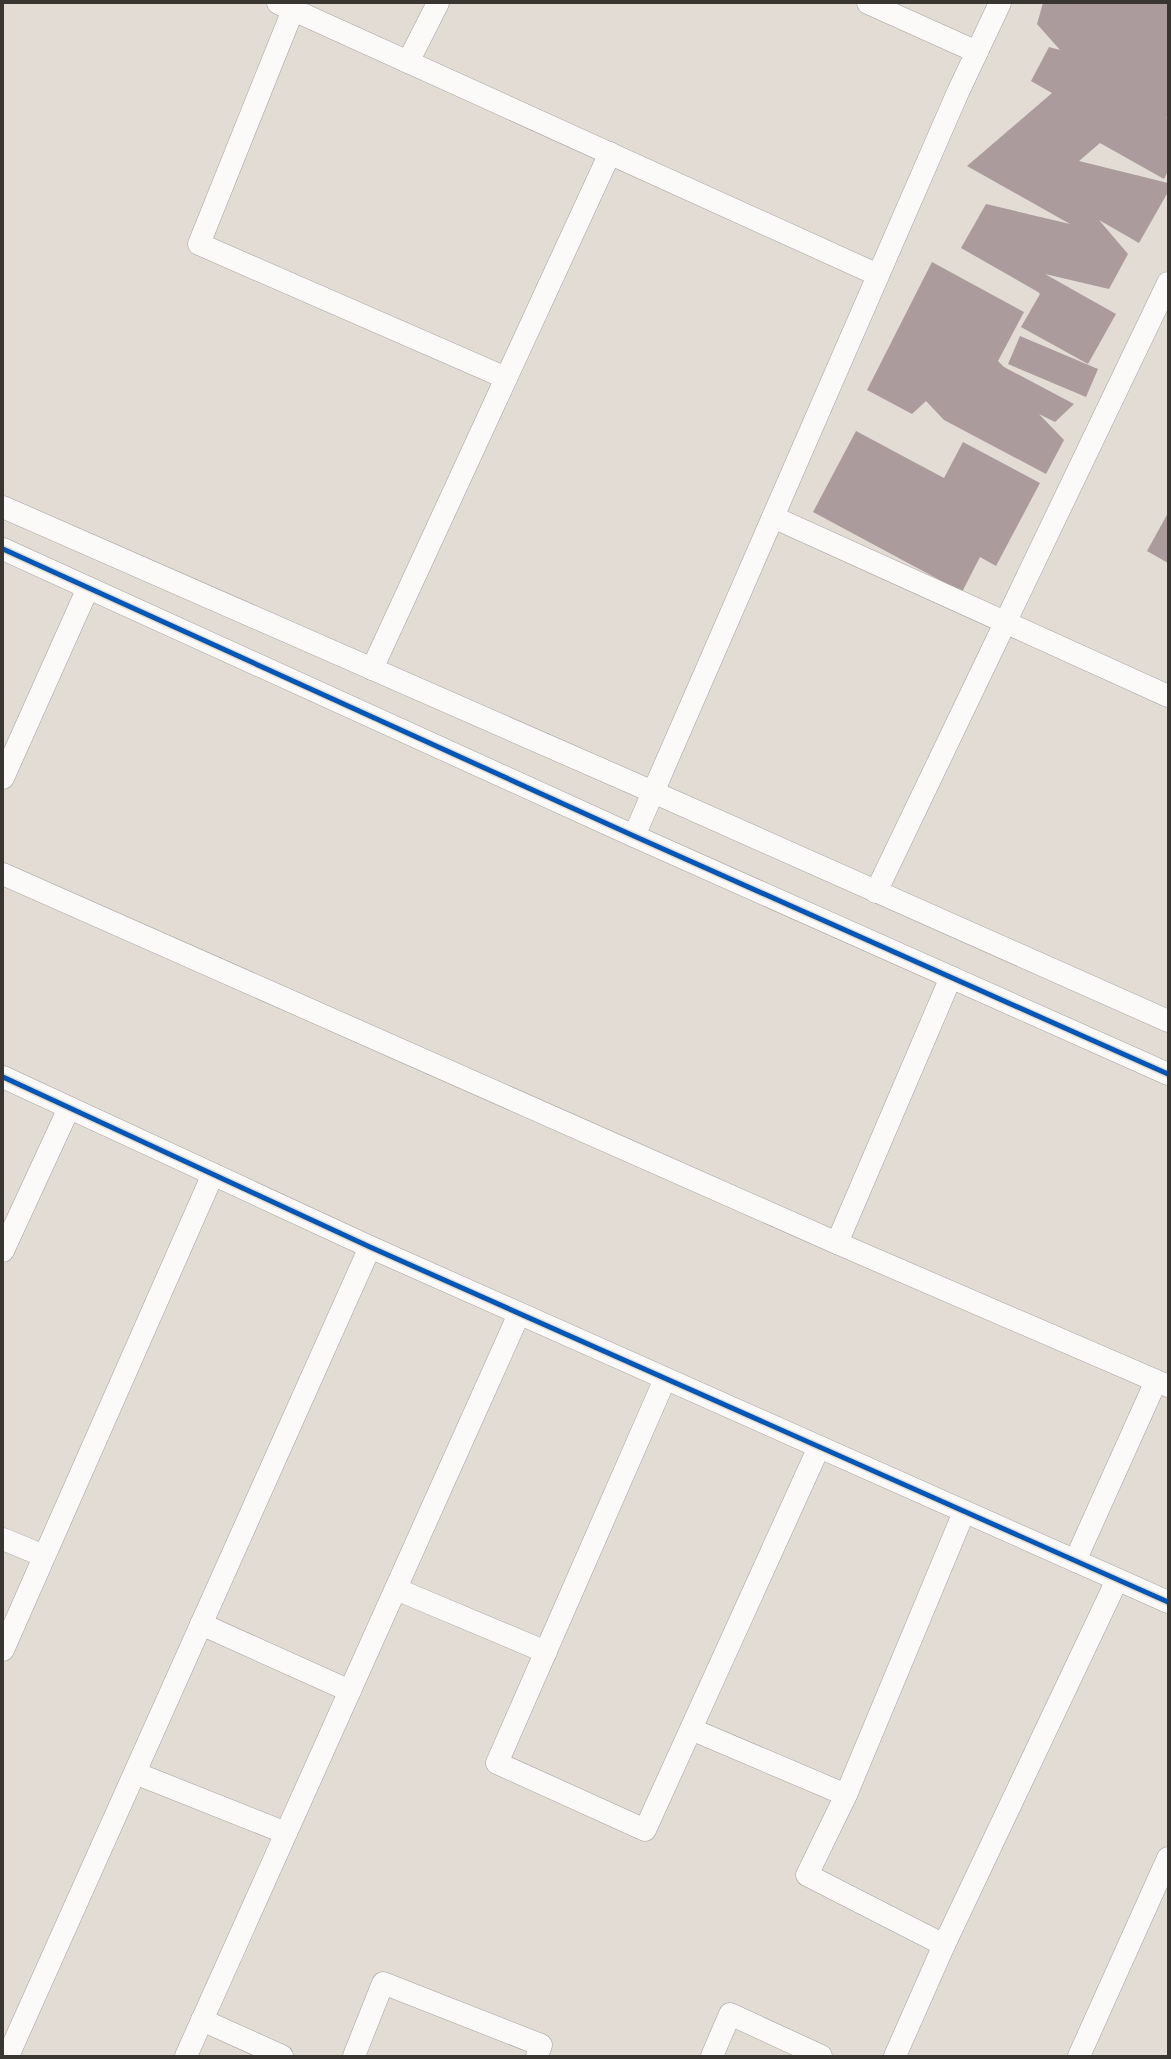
<svg xmlns="http://www.w3.org/2000/svg" width="1171" height="2059" font-family="Poppins,sans-serif">
	<style>
		.building { fill: #ac9b9d }
		.lines { fill: none; stroke-linecap: round; stroke-linejoin: round }
		.street-casing { stroke: #a6a19c; stroke-width: 23 }
		.secondary-casing { stroke: #a6a19c; stroke-width: 23 }
		.street { stroke: #fbfaf9; stroke-width: 22 }
		.secondary { stroke: #fbfaf9; stroke-width: 22 }
		.cycleway-casing { stroke: #e7ddd0; stroke-width: 8 }
		.cycleway { stroke: #0057b8; stroke-width: 5 }
	</style>
	<rect width="100%" height="100%" fill="#e2dcd5"/>
	<g class="building">
		<path d="M1043,3h125v115l-2,-1 2,3v51l-4,8 -64,-36 -21,18 89,22v9l-29,51 -40,-23 29,34 -19,35 -64,-15 71,40 -28,50 -67,-37 19,-33 -2,-2 -77,-44 25,-44 84,20 -103,-58 85,-73 -21,-12 18,-34 11,3 -23,-26z"/>
		<path d="M932,262l92,50 -26,49 6,6 70,37 -19,18 -16,-8 25,26 -18,34 -102,-54 -18,-19 -14,13 -45,-24z"/>
		<path d="M1020,336l78,33 -12,28 -78,-33z"/>
		<path d="M856,431l88,47 19,-36 77,41 -44,83 -16,-9 -18,35 -149,-80z"/>
		<path d="M1168,513v50l-21,-12z"/>
	</g>
	<g class="lines">
		<defs>
			<g id="street">
				<path d="M278,3l600,272"/>
				<path d="M868,3l109,49"/>
				<path d="M293,10l-94,234 307,134"/>
				<path d="M408,62l30,-59"/>
				<path d="M773,517l395,179"/>
				<path d="M372,669l238,-516"/>
				<path d="M3,778l85,-190"/>
				<path d="M3,874l834,369 114,-266"/>
				<path d="M876,892l292,-609"/>
				<path d="M3,1077l367,170 798,355"/>
				<path d="M837,1243l331,143"/>
				<path d="M3,1251l66,-143"/>
				<path d="M665,1379l-168,384 148,67 174,-383"/>
				<path d="M3,1539l41,17"/>
				<path d="M1075,1561l81,-180"/>
				<path d="M396,1589l150,63"/>
				<path d="M201,1624l149,67"/>
				<path d="M3,1650l210,-476"/>
				<path d="M691,1729l155,66 118,-283"/>
				<path d="M135,1773l151,60"/>
				<path d="M846,1795l-39,80 137,70 173,-365"/>
				<path d="M202,2020l80,36"/>
				<path d="M8,2056l362,-809"/>
				<path d="M186,2056l333,-742"/>
				<path d="M354,2056l29,-73 158,62 -4,11"/>
				<path d="M712,2056l18,-42 91,42"/>
				<path d="M895,2056l49,-111"/>
				<path d="M1079,2056l89,-198"/>
			</g>
			<g id="secondary">
				<path d="M3,507l650,285 515,229"/>
				<path d="M3,549l631,287 534,238"/>
				<path d="M634,836l324,-744 42,-89"/>
			</g>
		</defs>
		<use href="#street" class="street-casing"/>
		<use href="#secondary" class="secondary-casing"/>
		<use href="#street" class="street"/>
		<use href="#secondary" class="secondary"/>
		<defs>
			<g id="cycleway">
				<path d="M3,549l631,287 534,238"/>
				<path d="M3,1077l367,170 798,355"/>
			</g>
		</defs>
		<use href="#cycleway" class="cycleway-casing"/>
		<use href="#cycleway" class="cycleway"/>
	</g>
	<rect width="1171" height="2059" fill="none" stroke="#393530" stroke-width="8"/>
</svg>
